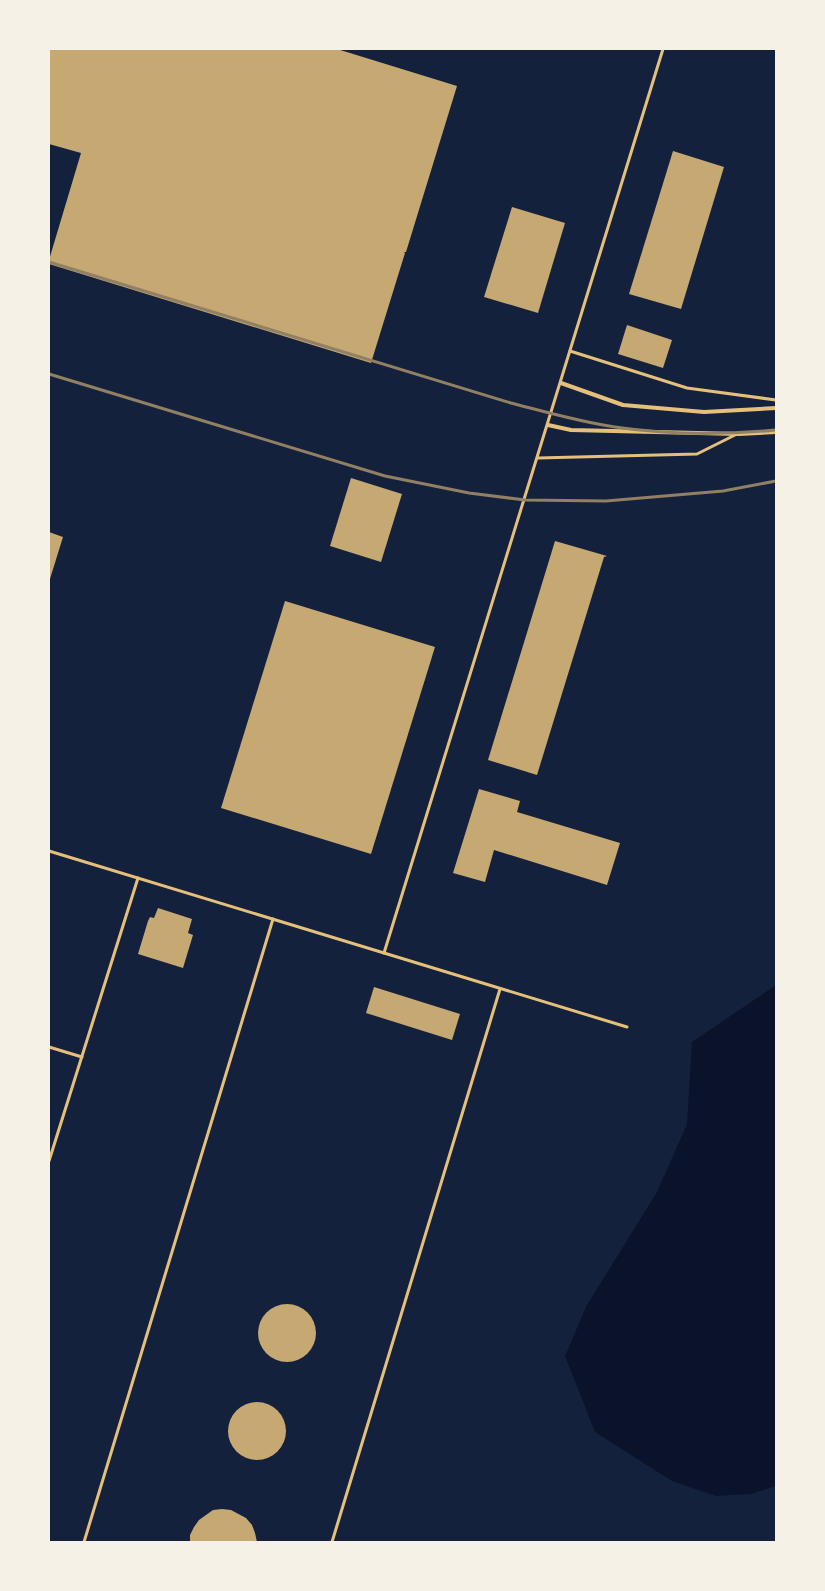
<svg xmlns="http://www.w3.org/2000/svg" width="825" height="1591" font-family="'Source Serif 4',serif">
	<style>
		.water { fill: #0b132b }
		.building { fill: #c6a872 }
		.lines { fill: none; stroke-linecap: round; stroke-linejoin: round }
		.service { stroke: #e5c07b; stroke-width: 3 }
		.minor { stroke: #e5c07b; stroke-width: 4 }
		.rail { stroke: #918062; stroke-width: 3 }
	</style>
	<rect width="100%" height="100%" fill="#14213d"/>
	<path class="water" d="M776,985v501l-25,8 -35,2 -44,-15 -77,-49 -30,-76 22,-51 70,-113 30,-68 5,-82z"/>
	<g class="building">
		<path d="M49,49h288l120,37 -51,166h-2l1,1 -34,110 -322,-99v-4l32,-107 -32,-9z"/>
		<path d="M673,151l51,16 -43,142 -52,-15z"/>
		<path d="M512,207l53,16 -27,90 -54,-16z"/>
		<path d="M627,325l45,15 -9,28 -45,-14z"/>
		<path d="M351,478l51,16 -21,68 -51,-16z"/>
		<path d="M49,532l14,5 -14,45z"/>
		<path d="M555,541l52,15 -3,1 -67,218 -49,-15z"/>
		<path d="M285,601l150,46 -64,207 -150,-46z"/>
		<path d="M479,789l41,12 -3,11 103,31 -13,42 -113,-35 -9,32 -32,-9z"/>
		<path d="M158,908l34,11 -4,14 5,2 -10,33 -45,-14 10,-33 2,-4 4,1z"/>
		<path d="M374,987l86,27 -8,26 -86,-27z"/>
		<circle cx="287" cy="1333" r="29"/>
		<circle cx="257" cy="1431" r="29"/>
		<path d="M222,1509l9,1 15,8 6,7 3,8 2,9h-67v-7l4,-8 5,-7 14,-10z"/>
	</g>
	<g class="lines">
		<g class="service">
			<path d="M570,351l117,37 89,12"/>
			<path d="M538,458l159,-4 40,-20"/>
			<path d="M49,851l578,176"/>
			<path d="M384,953l279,-904"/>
			<path d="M49,1047l33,10"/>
			<path d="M49,1161l89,-283"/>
			<path d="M84,1542l189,-623"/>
			<path d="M332,1542l168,-553"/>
		</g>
		<g class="minor">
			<path d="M561,383l62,22 81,7 72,-4"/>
			<path d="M548,425l23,5 168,4 37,-2"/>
		</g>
		<g class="rail">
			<path d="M49,262l462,141c35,9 69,19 104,24 54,8 107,8 161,3"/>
			<path d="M49,374l336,102 84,17 56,7 81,1 117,-10 53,-10"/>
		</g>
	</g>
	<rect width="825" height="1591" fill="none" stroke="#f6f1e7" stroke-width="100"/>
</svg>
